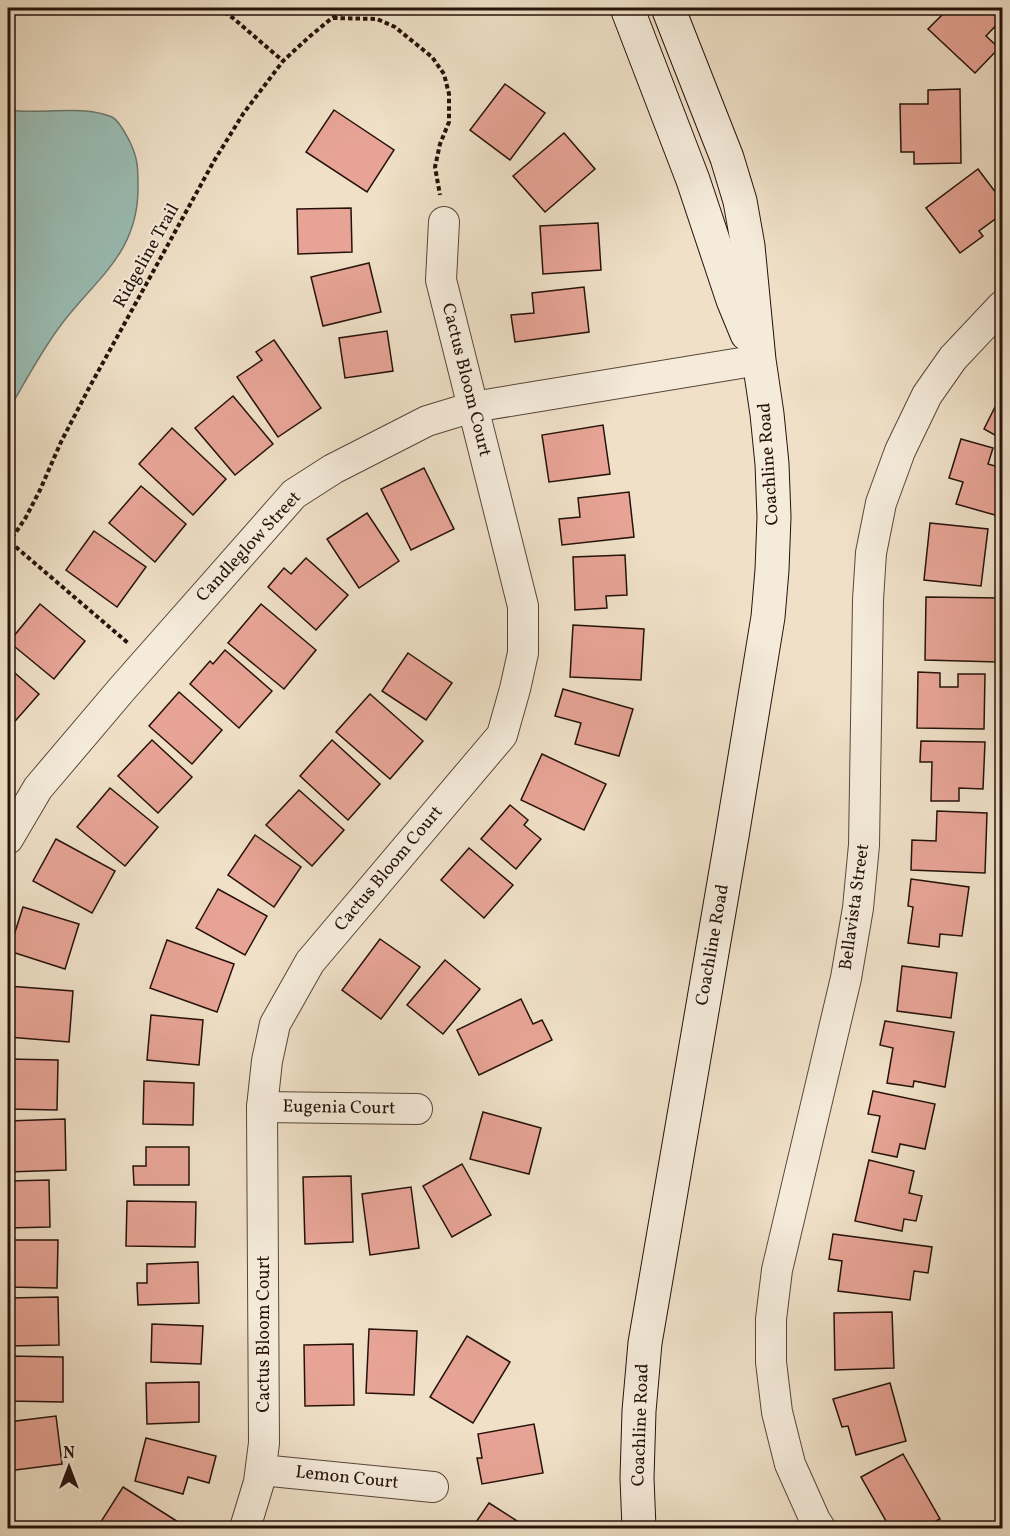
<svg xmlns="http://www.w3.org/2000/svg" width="1010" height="1536" font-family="Vollkorn,serif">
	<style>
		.water { fill: #9abdb4; stroke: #6c7970; stroke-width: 1.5 }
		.building { fill: #e7a496; stroke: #26120b; stroke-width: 1.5 }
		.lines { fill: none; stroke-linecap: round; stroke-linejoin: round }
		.street-casing { stroke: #58463a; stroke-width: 32 }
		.secondary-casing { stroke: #26120b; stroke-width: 35 }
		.path { stroke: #26120b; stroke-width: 4; stroke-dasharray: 4.5 3; stroke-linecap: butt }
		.street { stroke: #f5ebdb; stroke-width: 30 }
		.secondary { stroke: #f5ebdb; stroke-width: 33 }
		.labels { text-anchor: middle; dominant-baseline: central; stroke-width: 4.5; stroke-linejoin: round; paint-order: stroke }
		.street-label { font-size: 18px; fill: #26120b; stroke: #f5ebdb }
	</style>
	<rect width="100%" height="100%" fill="#efe0c7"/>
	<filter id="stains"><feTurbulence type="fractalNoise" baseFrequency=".00333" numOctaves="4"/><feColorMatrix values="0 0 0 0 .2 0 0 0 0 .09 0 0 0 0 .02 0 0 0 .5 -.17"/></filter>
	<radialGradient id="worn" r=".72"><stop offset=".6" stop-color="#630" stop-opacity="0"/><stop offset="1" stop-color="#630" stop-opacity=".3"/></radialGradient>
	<path class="water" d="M8,110c32,5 74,-6 104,7 8,4 14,18 18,25 8,17 8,26 8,44 1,69 -45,94 -80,143 -19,26 -34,55 -50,82z"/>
	<g class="building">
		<path d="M949,8h39l13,12 -15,16 13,12 -24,25 -47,-44z"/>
		<path d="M505,84l40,29 -35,47 -40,-30z"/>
		<path d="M960,89l1,74 -47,1v-12h-13l-1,-48h28v-14z"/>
		<path d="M334,110l60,40 -27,42 -61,-40z"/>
		<path d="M564,133l31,36 -50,43 -32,-36z"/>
		<path d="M978,169l18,24 6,-5v26l-23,17 4,5 -23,17 -34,-45z"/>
		<path d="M351,208l1,44 -54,2 -1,-45z"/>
		<path d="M598,223l3,47 -58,4 -3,-48z"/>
		<path d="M369,263l12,49 -58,14 -12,-49z"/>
		<path d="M584,287l5,45 -74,10 -4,-27 23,-2 -2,-20z"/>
		<path d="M387,331l6,40 -48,7 -6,-40z"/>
		<path d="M274,340l47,68 -43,29 -41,-60 25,-17 -6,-8z"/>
		<path d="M1002,393v46l-18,-10z"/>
		<path d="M233,396l40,48 -38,31 -40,-47z"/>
		<path d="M603,425l7,49 -61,8 -7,-47z"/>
		<path d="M172,428l54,51 -33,36 -54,-51z"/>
		<path d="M961,439l32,9 -5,16 14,4v49l-46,-13 7,-22 -14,-4z"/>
		<path d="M424,468l30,61 -43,21 -30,-61z"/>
		<path d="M141,486l45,38 -31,38 -46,-39z"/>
		<path d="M629,492l5,45 -72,8 -3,-26 21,-2 -2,-19z"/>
		<path d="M367,513l32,48 -40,27 -32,-49z"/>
		<path d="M930,523l58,6 -7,57 -57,-6z"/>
		<path d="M94,531l52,36 -29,40 -51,-37z"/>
		<path d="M625,555l2,40 -21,1 1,12 -32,2 -2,-53z"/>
		<path d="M306,558l42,37 -32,35 -48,-43 16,-19 7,6z"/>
		<path d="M926,597l74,1 -2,64 -73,-2z"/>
		<path d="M40,604l45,37 -31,38 -45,-37z"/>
		<path d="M261,604l55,46 -32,39 -56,-46z"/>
		<path d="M573,625l71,4 -3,51 -71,-3z"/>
		<path d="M225,650l47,41 -33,37 -49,-44 20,-23 3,3z"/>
		<path d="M408,653l44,30 -26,37 -44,-29z"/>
		<path d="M8,667l31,27 -30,34 -1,-2z"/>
		<path d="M918,672l22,1v14h18v-13h27l-1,55 -67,-1z"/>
		<path d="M563,689l70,20 -14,47 -44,-12 6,-21 -26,-7z"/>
		<path d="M179,692l43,38 -30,34 -43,-38z"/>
		<path d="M370,694l53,47 -33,38 -54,-47z"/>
		<path d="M152,740l40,37 -34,36 -40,-37z"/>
		<path d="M332,740l48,44 -32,36 -48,-44z"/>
		<path d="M921,741l64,1 -2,47 -24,-1v13h-28l1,-39h-12z"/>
		<path d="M542,754l64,30 -22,46 -63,-30z"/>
		<path d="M110,788l48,39 -33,39 -48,-39z"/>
		<path d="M299,790l45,40 -32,36 -46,-41z"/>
		<path d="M510,805l18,15 -4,5 17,14 -25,30 -35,-30z"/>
		<path d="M937,811l50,2 -2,60 -74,-3 1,-30 24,1z"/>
		<path d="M255,835l46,32 -27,40 -46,-32z"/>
		<path d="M56,839l59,32 -23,42 -59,-32z"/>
		<path d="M469,848l44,37 -29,33 -43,-38z"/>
		<path d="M911,879l58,8 -7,49 -22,-2 -1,13 -31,-4 5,-36 -5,-1z"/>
		<path d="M218,889l49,27 -22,39 -49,-27z"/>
		<path d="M23,907l56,17 -14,45 -56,-18z"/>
		<path d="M380,939l40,28 -39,52 -39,-29z"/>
		<path d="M167,940l67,24 -17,48 -67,-24z"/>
		<path d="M445,960l35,29 -37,45 -36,-29z"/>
		<path d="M902,966l55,7 -6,45 -54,-7z"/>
		<path d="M8,986l65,5 -4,51 -61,-5z"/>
		<path d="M521,999l12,25 9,-4 10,20 -73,35 -22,-45z"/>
		<path d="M151,1015l52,5 -4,45 -52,-5z"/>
		<path d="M885,1021l69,11 -9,55 -31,-6 -1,6 -26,-4 6,-35 -13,-3z"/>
		<path d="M8,1059l50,1 -1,50 -49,-1z"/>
		<path d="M144,1081l50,2 -1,42 -50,-1z"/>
		<path d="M873,1091l62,13 -10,45 -25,-5 -3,13 -25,-5 8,-36 -12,-2z"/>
		<path d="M483,1112l58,16 -12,46 -59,-15z"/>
		<path d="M65,1119l1,51 -58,2v-51z"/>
		<path d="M146,1147h43v38h-55l-1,-19h13z"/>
		<path d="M869,1160l45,11 -5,22 13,3 -6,25 -12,-2 -2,12 -47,-10z"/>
		<path d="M462,1164l29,51 -39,22 -29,-51z"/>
		<path d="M351,1176l2,66 -48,2 -2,-67z"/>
		<path d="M49,1180l1,47 -42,1v-47z"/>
		<path d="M411,1187l8,61 -49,7 -8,-61z"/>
		<path d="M127,1201l69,1 -1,45 -69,-1z"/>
		<path d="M833,1234l99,13 -4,26 -14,-2 -4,29 -72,-9 4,-30 -13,-2z"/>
		<path d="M8,1240h50l-1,48 -49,-1z"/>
		<path d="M198,1262l1,41 -61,2 -1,-22h10v-19z"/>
		<path d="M58,1297l1,48 -51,1v-48z"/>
		<path d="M892,1312l2,56 -59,2 -1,-57z"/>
		<path d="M152,1324l51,2 -2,38 -50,-2z"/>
		<path d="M369,1329l48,2 -3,64 -48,-2z"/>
		<path d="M467,1336l43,26 -37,61 -43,-26z"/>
		<path d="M353,1344l1,61 -49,1 -1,-61z"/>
		<path d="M8,1356l55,1v45l-55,-1z"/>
		<path d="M199,1382v40l-52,2 -1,-41z"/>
		<path d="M890,1383l16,58 -50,14 -8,-29 -6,1 -9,-28z"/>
		<path d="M56,1416l6,48 -54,7v-49z"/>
		<path d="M534,1424l9,49 -61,11 -5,-26h5l-4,-24z"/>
		<path d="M146,1438l70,18 -7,27 -21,-6 -5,17 -48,-13z"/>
		<path d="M903,1454l37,65 -18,9h-32l-29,-51z"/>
		<path d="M123,1487l60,38 -2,3h-84z"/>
		<path d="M489,1503l39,25h-56z"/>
	</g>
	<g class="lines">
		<defs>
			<g id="street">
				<path d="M8,839l30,-51 84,-99 172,-195 39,-25 94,-48 46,-14 286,-47"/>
				<path d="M262,1107l155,2"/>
				<path d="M261,1470l172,17"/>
				<path d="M245,1528l14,-46 5,-39 -2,-336 5,-46 8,-37 35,-62 192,-227 13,-46 8,-36v-47l-82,-326 3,-58"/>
				<path d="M820,1528l-5,-8 -25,-56 -13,-52 -6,-50v-43l6,-49 69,-292 12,-70 6,-63 4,-245 3,-47 10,-50 19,-52 27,-56 26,-37 49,-52"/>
			</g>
			<g id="secondary">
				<path d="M627,8l66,172 40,120 14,34"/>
				<path d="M639,1528l-2,-50 2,-67 6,-68 87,-507 36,-219 4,-47 2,-53 -2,-53 -5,-50 -8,-54 -11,-114 -8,-45 -13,-43 -59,-150"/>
			</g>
		</defs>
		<use href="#street" class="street-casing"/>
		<use href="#secondary" class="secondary-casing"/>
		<g class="path">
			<path d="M218,8l15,10 50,43"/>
			<path d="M333,18l44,1 18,8 37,30 12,17 5,20v28l-9,22 -5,23 5,28"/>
			<path d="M10,542l118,101"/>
			<path d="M8,544l18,-27 14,-27 21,-48 28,-54 125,-227 29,-47 40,-53 26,-24 23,-19 20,-10"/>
		</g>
		<use href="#street" class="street"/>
		<use href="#secondary" class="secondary"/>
	</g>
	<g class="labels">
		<g class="street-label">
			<text transform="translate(147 256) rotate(-61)">Ridgeline Trail</text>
			<text transform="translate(466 380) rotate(76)">Cactus Bloom Court</text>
			<text transform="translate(769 464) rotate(-94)">Coachline Road</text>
			<text transform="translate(249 547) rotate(-47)">Candleglow Street</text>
			<text transform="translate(389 869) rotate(-50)">Cactus Bloom Court</text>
			<text transform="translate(855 907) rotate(-82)">Bellavista Street</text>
			<text transform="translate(713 945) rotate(-80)">Coachline Road</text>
			<text transform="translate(339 1108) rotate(1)">Eugenia Court</text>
			<text transform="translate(264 1334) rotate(-90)">Cactus Bloom Court</text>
			<text transform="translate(641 1425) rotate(-88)">Coachline Road</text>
			<text transform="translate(347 1478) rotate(6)">Lemon Court</text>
		</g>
	</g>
	<rect width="1010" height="1536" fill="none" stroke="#efe0c7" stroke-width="30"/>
	<rect x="9" y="9" width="992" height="1518" fill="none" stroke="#26120b" stroke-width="3"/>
	<rect x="15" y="15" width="980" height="1506" fill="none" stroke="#26120b" stroke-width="1.5"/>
	<g transform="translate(69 1467)" stroke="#f5ebdb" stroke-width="4.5" paint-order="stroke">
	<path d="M0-4.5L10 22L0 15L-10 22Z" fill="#26120b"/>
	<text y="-9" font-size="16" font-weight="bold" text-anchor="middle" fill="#26120b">N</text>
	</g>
	<rect width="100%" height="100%" filter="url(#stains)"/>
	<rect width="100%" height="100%" fill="url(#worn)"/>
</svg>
